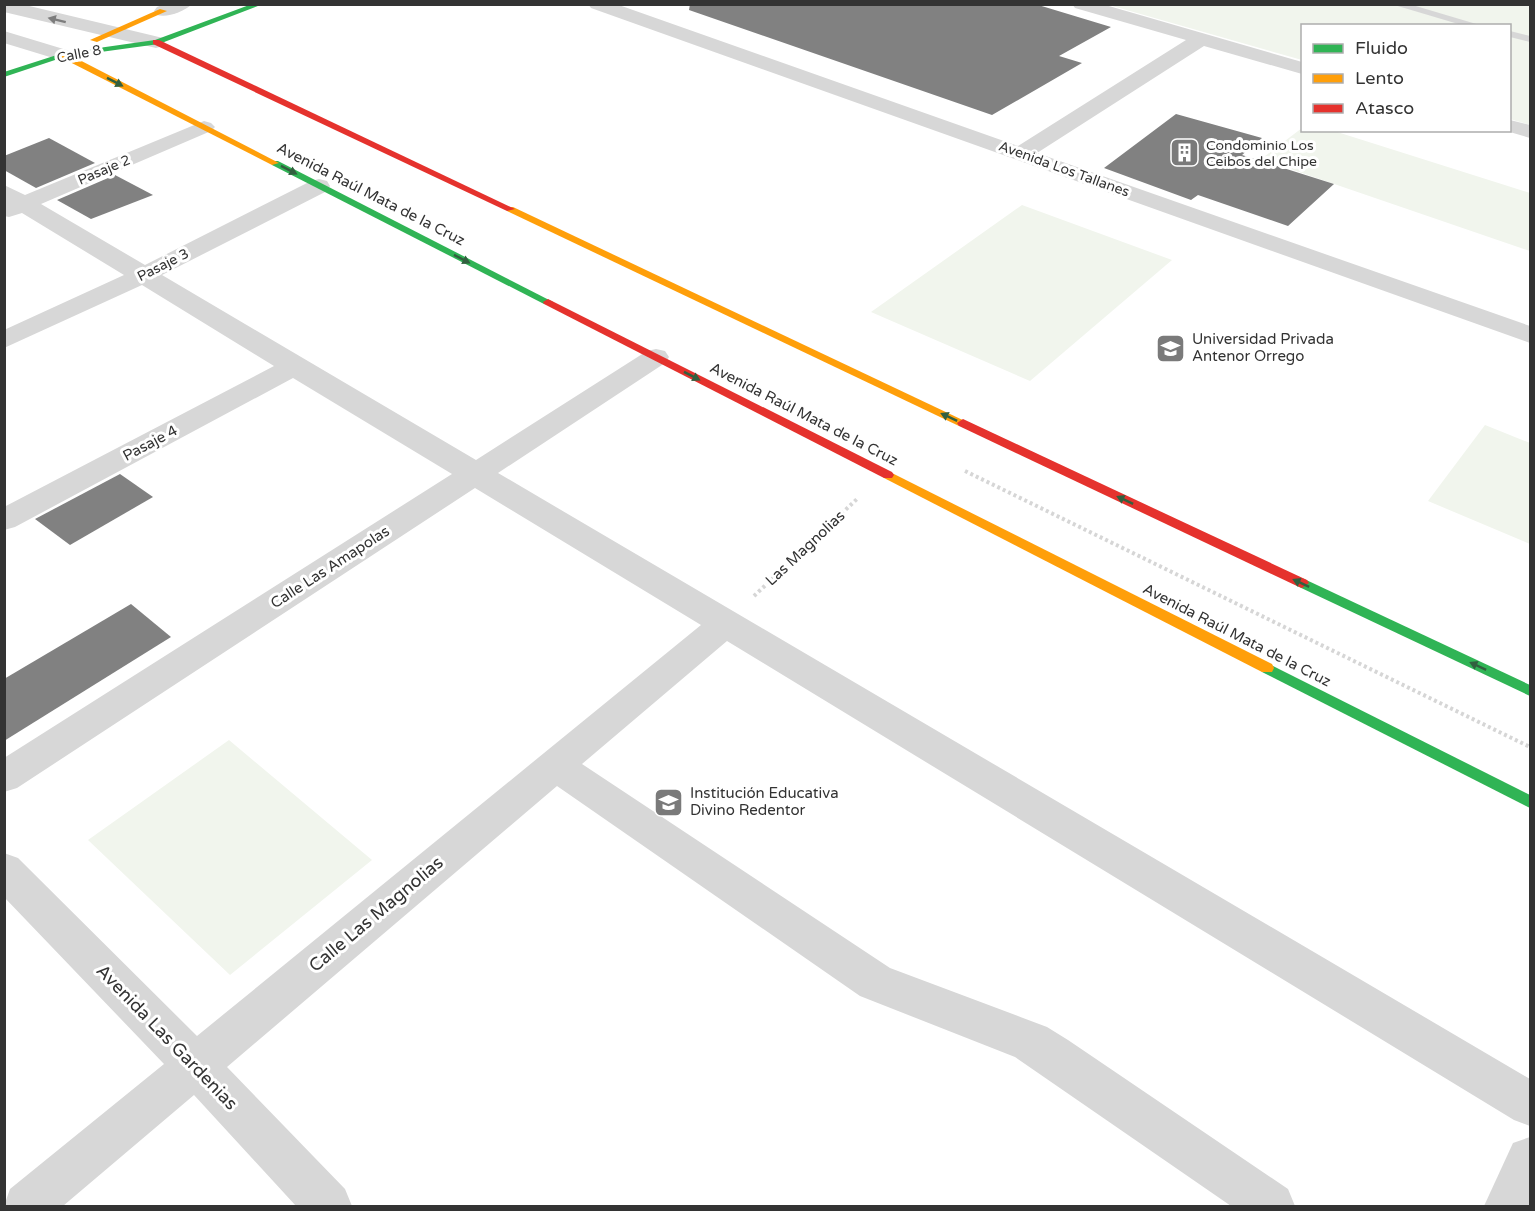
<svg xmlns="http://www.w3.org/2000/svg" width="1535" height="1211" font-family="'Varela Round',sans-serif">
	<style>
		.green { fill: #f1f5ed }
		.building { fill: #818181 }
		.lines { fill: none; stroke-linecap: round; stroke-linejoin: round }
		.path { stroke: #d6d6d6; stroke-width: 4; stroke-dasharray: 3 3; stroke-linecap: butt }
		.lane { fill: #d7d7d7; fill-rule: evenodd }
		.street { fill: #d7d7d7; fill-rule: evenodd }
		.fast { fill: #30b455; fill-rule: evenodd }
		.slow { fill: #ff9f0a; fill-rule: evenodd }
		.jam { fill: #e5322d; fill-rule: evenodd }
		.oneway { fill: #7d7d7d }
		.oneway2 { fill: #32603f }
		.labels { text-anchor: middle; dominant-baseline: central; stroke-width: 6; stroke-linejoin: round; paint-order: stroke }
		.far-street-label { font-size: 14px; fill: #333; stroke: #fff }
		.far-poi-label { font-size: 14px; fill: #333; stroke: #fff; text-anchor: start }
		.street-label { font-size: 15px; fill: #333; stroke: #fff }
		.poi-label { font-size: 15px; fill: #333; stroke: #fff; text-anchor: start }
		.near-street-label { font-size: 18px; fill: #333; stroke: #fff }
	</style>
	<rect width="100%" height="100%" fill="#fff"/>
	<g class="green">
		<path d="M1109,5h421v120l-20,-6v-93h-208v34z"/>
		<path d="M1302,128v2l32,1 196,62v58l-269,-92z"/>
		<path d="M1022,205l150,55 -142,121 -159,-69z"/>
		<path d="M1485,425l45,18v101l-102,-43z"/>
		<path d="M229,740l143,120 -142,115 -142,-135z"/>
	</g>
	<g class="building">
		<path d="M690,4h345l76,23 -52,29 23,7 -90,52 -303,-105z"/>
		<path d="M1176,114l86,24 -20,17 92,29 -46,42 -90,-31 -7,5 -87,-32z"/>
		<path d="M49,138l46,25 -59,25 -32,-18v-14z"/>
		<path d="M115,175l38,20 -62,24 -34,-19z"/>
		<path d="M120,474l33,23 -83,48 -35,-26z"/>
		<path d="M131,604l40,33 -167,104v-62z"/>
	</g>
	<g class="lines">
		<g class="path">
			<path d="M965,471l565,276"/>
			<path d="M754,596l103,-97"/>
		</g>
		<g class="lane">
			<path d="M1391,4h18l74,22h-18z"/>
			<path d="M1510,31l20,5v6l-20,-5z"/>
		</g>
		<g class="street">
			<path d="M4,4h17l142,34 2,4 -2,4 -7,2 -152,-36z"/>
			<path d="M164,4h28c-8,8 -25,14 -35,11l-3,-4 3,-4z"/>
			<path d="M588,4h28l402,142 168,-106 -111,-32 -3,-4h30l200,58v12l-98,-28 -167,107 493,173v17l-939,-335z"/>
			<path d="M4,31l66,20 3,4 -3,4 -7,2 -59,-18z"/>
			<path d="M1510,120l20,5v13l-27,-8h7z"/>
			<path d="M204,121l7,2 4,4 -4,4 -170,73 104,61 166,-84 8,-2 8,2 3,5 -3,5 -165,84 314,185 171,-109 9,-2 9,2 4,6 -4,6 -167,110 1032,606v47l-16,-6 -787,-479 -145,123 308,204 157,59 21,13 220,149 7,17h-64l-216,-149 -155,-61 -303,-210 -330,281 118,122 7,17h-56l-102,-111 -131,111h-59l6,-17 154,-125 -160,-167v-44l14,5 179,178 504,-411 -226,-137 -458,300 -13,4v-34l448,-284 -159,-96 -278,149 -11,3v-23l270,-141 -132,-81 -138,63v-18l120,-55 -102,-62 -13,4 -5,-1v-31l21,10z"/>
			<path d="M1530,1137v69h-46l29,-63z"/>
		</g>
		<g class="fast">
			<path d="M252,4h11l-104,40 -95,13 -60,20v-5l59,-19 92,-13z"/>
			<path d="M272,161h6l275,141 -1,2h-8l-272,-139z"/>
			<path d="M1302,578l228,107v11l-233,-110 -2,-3 2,-3z"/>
			<path d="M1267,663l263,132v13l-268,-136 -2,-4 2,-4z"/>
		</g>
		<g class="slow">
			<path d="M160,9l7,2 -70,31 -7,-2z"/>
			<path d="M60,53h6l213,110 -7,2 -212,-108z"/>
			<path d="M507,207h6l456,216 -2,3h-8l-452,-215z"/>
			<path d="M888,471l384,193 2,4 -2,4h-10l-378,-194 -2,-3z"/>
		</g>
		<g class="jam">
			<path d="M153,40h6l356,169 -8,2 -354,-167z"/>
			<path d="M548,299l344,173 2,3 -2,3h-8l-340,-174 -1,-2z"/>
			<path d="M963,419l344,161 2,3 -7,5 -5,-2 -338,-160 -2,-3z"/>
		</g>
	</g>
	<defs><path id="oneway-solid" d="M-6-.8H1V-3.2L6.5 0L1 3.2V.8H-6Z" transform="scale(1.5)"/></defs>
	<use class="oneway" href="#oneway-solid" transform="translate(57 20) rotate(-166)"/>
	<g class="oneway2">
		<use href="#oneway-solid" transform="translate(115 82) rotate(27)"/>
		<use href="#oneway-solid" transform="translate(289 170) rotate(27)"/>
		<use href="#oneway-solid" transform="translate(462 259) rotate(27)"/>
		<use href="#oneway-solid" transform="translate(692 376) rotate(27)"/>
		<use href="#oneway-solid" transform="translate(949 417) rotate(-155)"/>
		<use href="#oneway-solid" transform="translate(1125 500) rotate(-155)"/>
		<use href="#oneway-solid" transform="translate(1301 583) rotate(-155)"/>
		<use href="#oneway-solid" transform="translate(1478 666) rotate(-155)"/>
	</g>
	<defs>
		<symbol id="building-square" viewBox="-11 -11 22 22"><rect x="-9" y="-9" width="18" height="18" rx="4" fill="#7a7a7a" stroke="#fff"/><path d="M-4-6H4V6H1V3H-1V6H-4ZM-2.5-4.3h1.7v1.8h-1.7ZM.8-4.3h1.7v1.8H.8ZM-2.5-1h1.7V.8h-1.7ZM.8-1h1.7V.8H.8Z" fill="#fff"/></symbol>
		<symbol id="university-square" viewBox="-11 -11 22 22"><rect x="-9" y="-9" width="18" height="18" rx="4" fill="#7a7a7a" stroke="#fff"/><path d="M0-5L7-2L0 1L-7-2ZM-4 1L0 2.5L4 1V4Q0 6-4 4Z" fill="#fff"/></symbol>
		<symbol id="school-square" viewBox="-11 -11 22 22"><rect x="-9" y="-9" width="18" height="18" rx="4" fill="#7a7a7a" stroke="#fff"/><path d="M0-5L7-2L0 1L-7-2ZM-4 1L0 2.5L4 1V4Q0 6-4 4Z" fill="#fff"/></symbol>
	</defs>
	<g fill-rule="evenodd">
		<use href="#building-square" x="1168" y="136" width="33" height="33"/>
		<use href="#university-square" x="1154" y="332" width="33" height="33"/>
		<use href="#school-square" x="652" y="786" width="33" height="33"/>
	</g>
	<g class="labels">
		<g class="far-street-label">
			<text transform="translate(79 54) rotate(-11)">Calle 8</text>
			<text transform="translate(1064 169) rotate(20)">Avenida Los Tallanes</text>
			<text transform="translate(104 170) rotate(-23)">Pasaje 2</text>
			<text transform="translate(163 265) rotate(-27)">Pasaje 3</text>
		</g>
		<g class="far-poi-label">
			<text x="1206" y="145">Condominio Los<tspan x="1206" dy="16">Ceibos del Chipe</tspan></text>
		</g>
		<g class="street-label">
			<text transform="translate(371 194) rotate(27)">Avenida Raúl Mata de la Cruz</text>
			<text transform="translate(804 414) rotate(27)">Avenida Raúl Mata de la Cruz</text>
			<text transform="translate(150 443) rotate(-28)">Pasaje 4</text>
			<text transform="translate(805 548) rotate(-43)">Las Magnolias</text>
			<text transform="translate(330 567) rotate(-33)">Calle Las Amapolas</text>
			<text transform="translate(1237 635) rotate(27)">Avenida Raúl Mata de la Cruz</text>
		</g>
		<g class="poi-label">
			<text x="1192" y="339">Universidad Privada<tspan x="1192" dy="17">Antenor Orrego</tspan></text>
			<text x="690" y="793">Institución Educativa<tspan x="690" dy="17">Divino Redentor</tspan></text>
		</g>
		<g class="near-street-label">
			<text transform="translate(376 914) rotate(-40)">Calle Las Magnolias</text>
			<text transform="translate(167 1037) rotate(46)">Avenida Las Gardenias</text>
		</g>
	</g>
	<rect width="1535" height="1211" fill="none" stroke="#333333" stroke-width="12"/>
	<rect x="1301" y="24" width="210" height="108" fill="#ffffff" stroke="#adadad" stroke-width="1.5"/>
	<rect x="1313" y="44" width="30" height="9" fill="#30b455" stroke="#adadad" stroke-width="1.5"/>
	<text x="1355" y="54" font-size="18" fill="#333333">Fluido</text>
	<rect x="1313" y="74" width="30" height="9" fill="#ff9f0a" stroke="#adadad" stroke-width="1.5"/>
	<text x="1355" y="84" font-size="18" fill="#333333">Lento</text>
	<rect x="1313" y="104" width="30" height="9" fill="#e5322d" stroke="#adadad" stroke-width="1.5"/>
	<text x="1355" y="114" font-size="18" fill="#333333">Atasco</text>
</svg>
